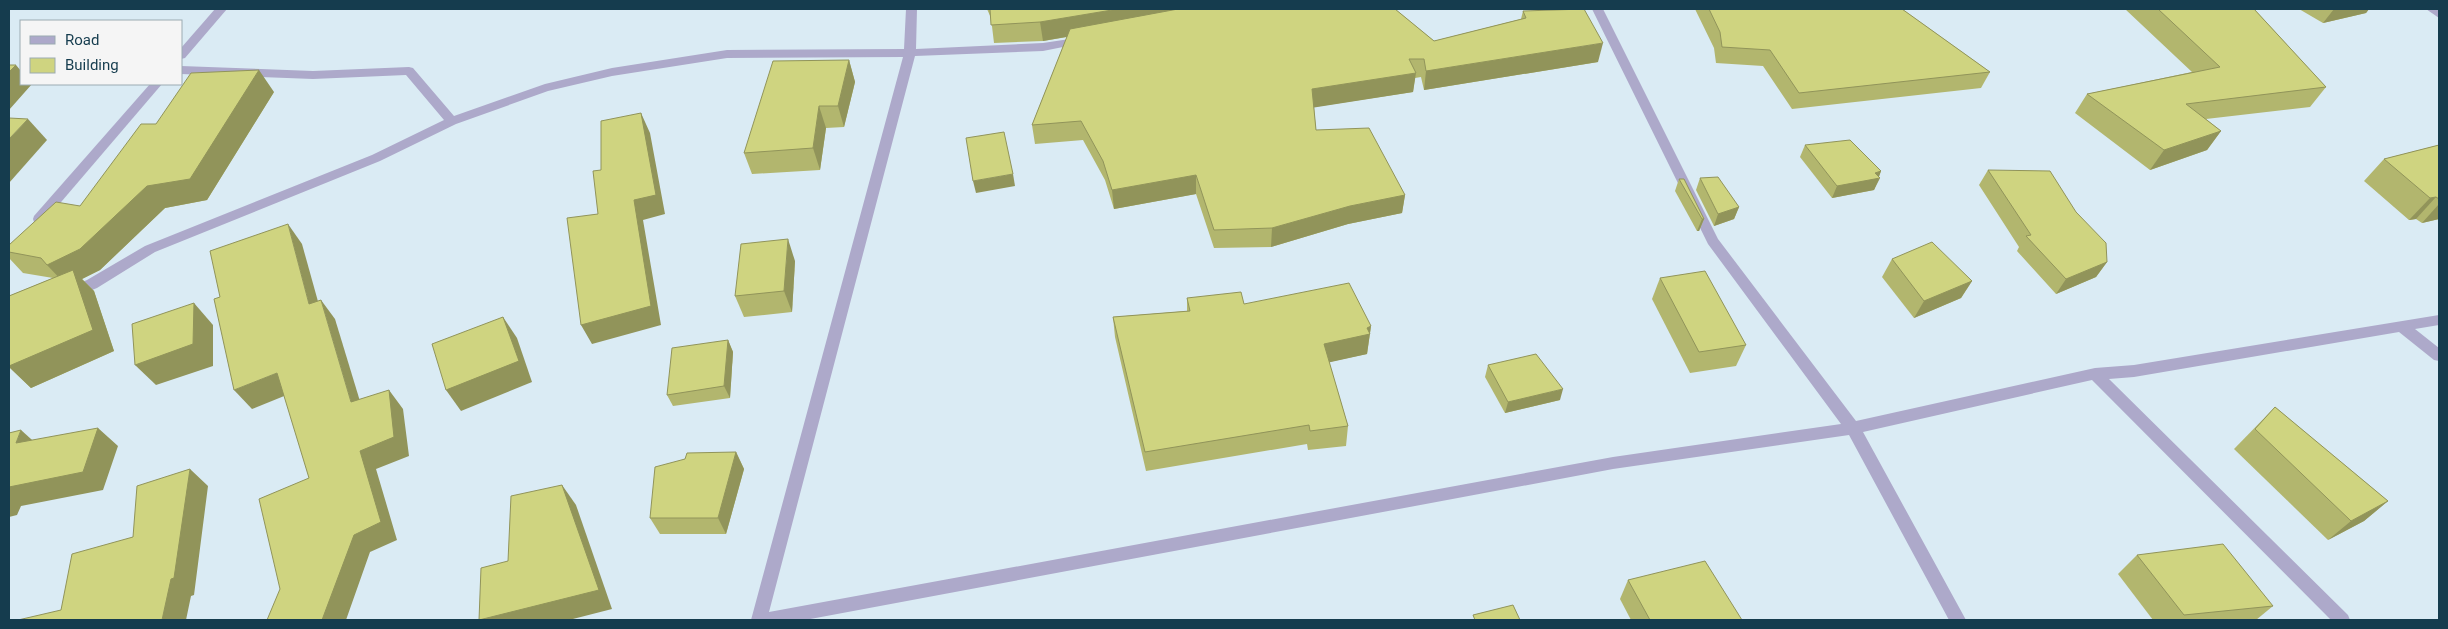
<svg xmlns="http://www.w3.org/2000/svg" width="2448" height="629" font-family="Roboto,sans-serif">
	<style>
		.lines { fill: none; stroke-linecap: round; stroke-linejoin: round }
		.minor { fill: #ada9ca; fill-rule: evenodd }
		.wall { fill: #b2b66e }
		.shaded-wall { fill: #91945a }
		.building { fill: #cfd480; stroke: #91945a }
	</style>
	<rect width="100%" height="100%" fill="#daebf4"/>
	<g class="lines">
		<g class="minor">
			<path d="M215,9h12l-42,49 -4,1v-11z"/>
			<path d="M906,9h11l-1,40 127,-6 40,-6 6,3 -6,3 -40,8 -128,5 -146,556 844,-155 228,-33 -133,-180 -116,-235h11l115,230 138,182 239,-53 39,-3 305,-50v10l-24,4 24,19v13l-5,-1 -35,-28 -265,45 -25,2 239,236 2,5h-19l-239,-240 -229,52 103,188h-17l-100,-185 -236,34 -808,151h-54l152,-563 -176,1 -115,18 -64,15 -92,33 -76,37 -225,91 -58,36 -25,10 -7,-5 2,-4 20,-9 58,-34 227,-91 72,-35 -38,-45 -93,4 -132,-5v-8l132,5 96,-4 4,1 41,48 91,-32 67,-16 115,-18 177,-1z"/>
			<path d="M2426,9h12l1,9z"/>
			<path d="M150,84h12l-118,138h-10l-1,-3 1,-3z"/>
		</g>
	</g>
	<g class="wall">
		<path d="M987,9h408l39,32 87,-22 2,-8 75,51 -174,28 -3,-13 -6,1 -2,14 -99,15 2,23 89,65 -3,18 -54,11 -77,23 -57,1 -18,-54 -82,15 -9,-29 -22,-40 -48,4 -3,-19 35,-88 -24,4 -49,2 -3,-25z"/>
		<path d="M1695,9h207l88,63 -9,16 -189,21 -29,-43 -47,-3 -2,-15z"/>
		<path d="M2125,9h129l72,78 -16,20 -104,12 15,12 -14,19 -57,20 -75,-57 12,-19 105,-22z"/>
		<path d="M2299,9h70l-3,4 -43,10z"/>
		<path d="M849,60l6,22 -11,45 -18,1 -6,42 -68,4 -8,-21z"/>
		<path d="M274,92l-67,108 -42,8 -65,62 -18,9 12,12 20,60 -83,37 -22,-21v-71l44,-18 -30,-5 -14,-15v-13l71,-39 76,-82z"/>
		<path d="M1805,145l76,26 -7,19 -42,8 -32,-41z"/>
		<path d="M2439,145v74l-17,4 -6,-4 -7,1 -45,-39 20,-22z"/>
		<path d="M1988,170l119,92 -11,15 -40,17 -39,-43 2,-4 -40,-62z"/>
		<path d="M1700,178l39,29 -5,12 -20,7 -18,-36z"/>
		<path d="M1679,179l25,40 -5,12h-2l-22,-40z"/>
		<path d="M1892,259l80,22 -11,17 -47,20 -32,-41z"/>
		<path d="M795,261l-3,51 -48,5 -9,-21z"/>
		<path d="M1660,278l86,67 -10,21 -46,7 -38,-74z"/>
		<path d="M1187,298l57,6 127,22 -4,28 -38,8 19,64 -2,20 -38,4 -1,-6 -161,27 -31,-134 -2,-20 74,-6z"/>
		<path d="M728,340l5,12 -3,46 -57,8 -6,-11z"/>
		<path d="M1488,365l72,35 -55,13 -20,-36z"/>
		<path d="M2275,407l113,94 -24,20 -36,19 -94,-91z"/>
		<path d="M736,452l8,17 -18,65h-66l-10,-16 35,-59z"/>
		<path d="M2137,555l136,51 -17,14h-103l-35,-46z"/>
		<path d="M1628,580l114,40h-111l-11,-21z"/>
	</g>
	<g class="shaded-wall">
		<path d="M1118,9h106l-181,32 -3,-19z"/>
		<path d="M2334,9h35l-3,4 -43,10z"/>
		<path d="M1603,43l-5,19 -174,28 2,-19z"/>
		<path d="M849,60l6,22 -11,45 -6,-21z"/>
		<path d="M16,65l5,6v13h11l-23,26v-38z"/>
		<path d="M259,70l15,22 -67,108 -42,8 -65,62 -18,9 12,12 20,60 -83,37 -22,-21v-1l58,-80 -20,-21z"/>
		<path d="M1416,73l-3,19 -102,16 1,-19z"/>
		<path d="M819,106l7,22 -6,42 -7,-22z"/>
		<path d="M641,113l9,20 15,81 -22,6 18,105 -69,19 -11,-19z"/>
		<path d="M28,119l19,21 -38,43v-44z"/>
		<path d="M2221,131l-14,19 -57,20 14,-20z"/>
		<path d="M1881,171l-3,8 2,-1 -6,12 -42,8 5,-12z"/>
		<path d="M1013,174l2,12 -39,7 -3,-12z"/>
		<path d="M1196,175v19l-82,15 -2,-19z"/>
		<path d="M1405,195l-3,18 -54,11 -77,23 1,-19 78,-22z"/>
		<path d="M2436,197l-20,22 -7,1 21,-22z"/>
		<path d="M2439,204v15l-17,4z"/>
		<path d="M1739,207l-5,12 -20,7 4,-12z"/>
		<path d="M1702,219h2l-5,12h-2z"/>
		<path d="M288,224l14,20 22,79 -15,-19z"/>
		<path d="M788,239l7,22 -3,51 -8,-21z"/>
		<path d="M2107,262l-11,15 -40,17 10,-15z"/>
		<path d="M1972,281l-11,17 -47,20 10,-17z"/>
		<path d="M321,300l14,19 31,102 -15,-19z"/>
		<path d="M194,303l19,22v41l-57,19 -21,-20z"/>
		<path d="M503,317l14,21 15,44 -71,29 -15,-21z"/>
		<path d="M1371,326l-4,28 -45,10 2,-20z"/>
		<path d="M728,340l5,12 -3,46 -6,-12z"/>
		<path d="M277,373l17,19 -42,17 -18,-19z"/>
		<path d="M1563,389l-3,11 -55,13 3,-11z"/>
		<path d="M389,390l14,19 6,47 -33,13 21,71 -27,12 -24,68h-24l38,-169z"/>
		<path d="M98,428l20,18 -15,44 -82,16 -4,9 -8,2v-30z"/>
		<path d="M21,430l20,18 -25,-5z"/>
		<path d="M736,452l8,17 -18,65 -8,-16z"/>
		<path d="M190,469l18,17 -14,109 -3,1 -5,24h-24z"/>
		<path d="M562,485l14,20 36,104 -43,11h-88z"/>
		<path d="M2388,501l-24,20 -36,19 23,-19z"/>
	</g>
	<g class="building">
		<path d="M990,9h128l-78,13 -49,3z"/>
		<path d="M1178,9h217l39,32 92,-23 -3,-7 61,-2 19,34 -177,28 -2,-12h-15l7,14 -104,16 4,41 53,-2 36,67 -55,11 -78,22 -58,2 -18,-55 -84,15 -9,-29 -22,-40 -49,4 38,-96z"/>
		<path d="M1709,9h193l88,63 -191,21 -29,-43 -48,-3 -2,-15z"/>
		<path d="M2158,9h96l72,78 -140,17 35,27 -57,19 -77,-56 133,-27z"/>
		<path d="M849,60l-11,46h-19l-6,42 -69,5 29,-92z"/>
		<path d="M9,65h7l-7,7z"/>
		<path d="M259,70l-69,109 -43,7 -67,63 -33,16 -6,-7 -32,-6v-7l47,-43 24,4 61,-82h15l35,-51z"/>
		<path d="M641,113l15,82 -22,5 17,106 -70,19 -14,-107 31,-4 -5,-43 8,-1v-49z"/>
		<path d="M9,118l19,1 -19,20z"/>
		<path d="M1004,132l9,42 -40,7 -7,-43z"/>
		<path d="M1850,140l31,31 -6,2 5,5 -43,8 -32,-41z"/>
		<path d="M2439,145v54l-3,-2 -6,1 -46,-39z"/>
		<path d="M1988,170l62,1 26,41 30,31 1,19 -41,17 -40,-43 5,-1z"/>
		<path d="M1718,177l21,30 -21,7 -18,-36z"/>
		<path d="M1679,179h5l20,40h-2z"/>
		<path d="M288,224l21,80 12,-4 30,102 38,-12 5,47 -34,14 21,71 -27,13 -32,85h-55l13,-31 -21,-90 50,-21 -32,-105 -43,17 -20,-91 6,-2 -10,-46z"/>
		<path d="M788,239l-4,52 -49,5 6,-52z"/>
		<path d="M1932,242l40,39 -48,20 -32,-42z"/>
		<path d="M73,270l20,60 -84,36v-70z"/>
		<path d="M1705,271l41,74 -47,7 -39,-74z"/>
		<path d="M1349,283l22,43 -4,2 3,6 -46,10 24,82 -38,5 -1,-6 -164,27 -32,-135 77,-6 -3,-13 54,-6 3,12z"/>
		<path d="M194,303l-1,41 -58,21 -3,-41z"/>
		<path d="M503,317l16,44 -73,29 -14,-46z"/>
		<path d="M728,340l-4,46 -57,9 5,-47z"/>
		<path d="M1536,354l27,35 -55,13 -20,-37z"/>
		<path d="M2275,407l113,94 -37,20 -96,-92z"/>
		<path d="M98,428l-15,44 -74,15v-54l12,-3 -5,13z"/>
		<path d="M736,452l-18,66h-68l5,-51 30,-8 2,-6z"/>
		<path d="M190,469l-16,109 -3,1 -9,41h-144l43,-10 11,-56 61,-17 4,-51z"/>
		<path d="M562,485l37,105 -120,30 2,-52 27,-7 3,-65z"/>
		<path d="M2223,544l50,62 -89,9 -47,-60z"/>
		<path d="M1705,561l37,59h-92l-22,-40z"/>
		<path d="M1513,605l7,15h-45l-2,-5z"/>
	</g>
	<rect width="2448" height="629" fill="none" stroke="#153c4e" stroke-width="20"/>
	<rect x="20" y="20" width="162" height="65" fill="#f5f5f5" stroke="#9babb2"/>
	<rect x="30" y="36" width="25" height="8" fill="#ada9ca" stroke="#9babb2"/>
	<text x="65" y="45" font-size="15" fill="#153c4e">Road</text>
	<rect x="30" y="58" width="25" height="15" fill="#cfd480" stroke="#9babb2"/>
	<text x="65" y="70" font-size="15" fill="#153c4e">Building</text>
</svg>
